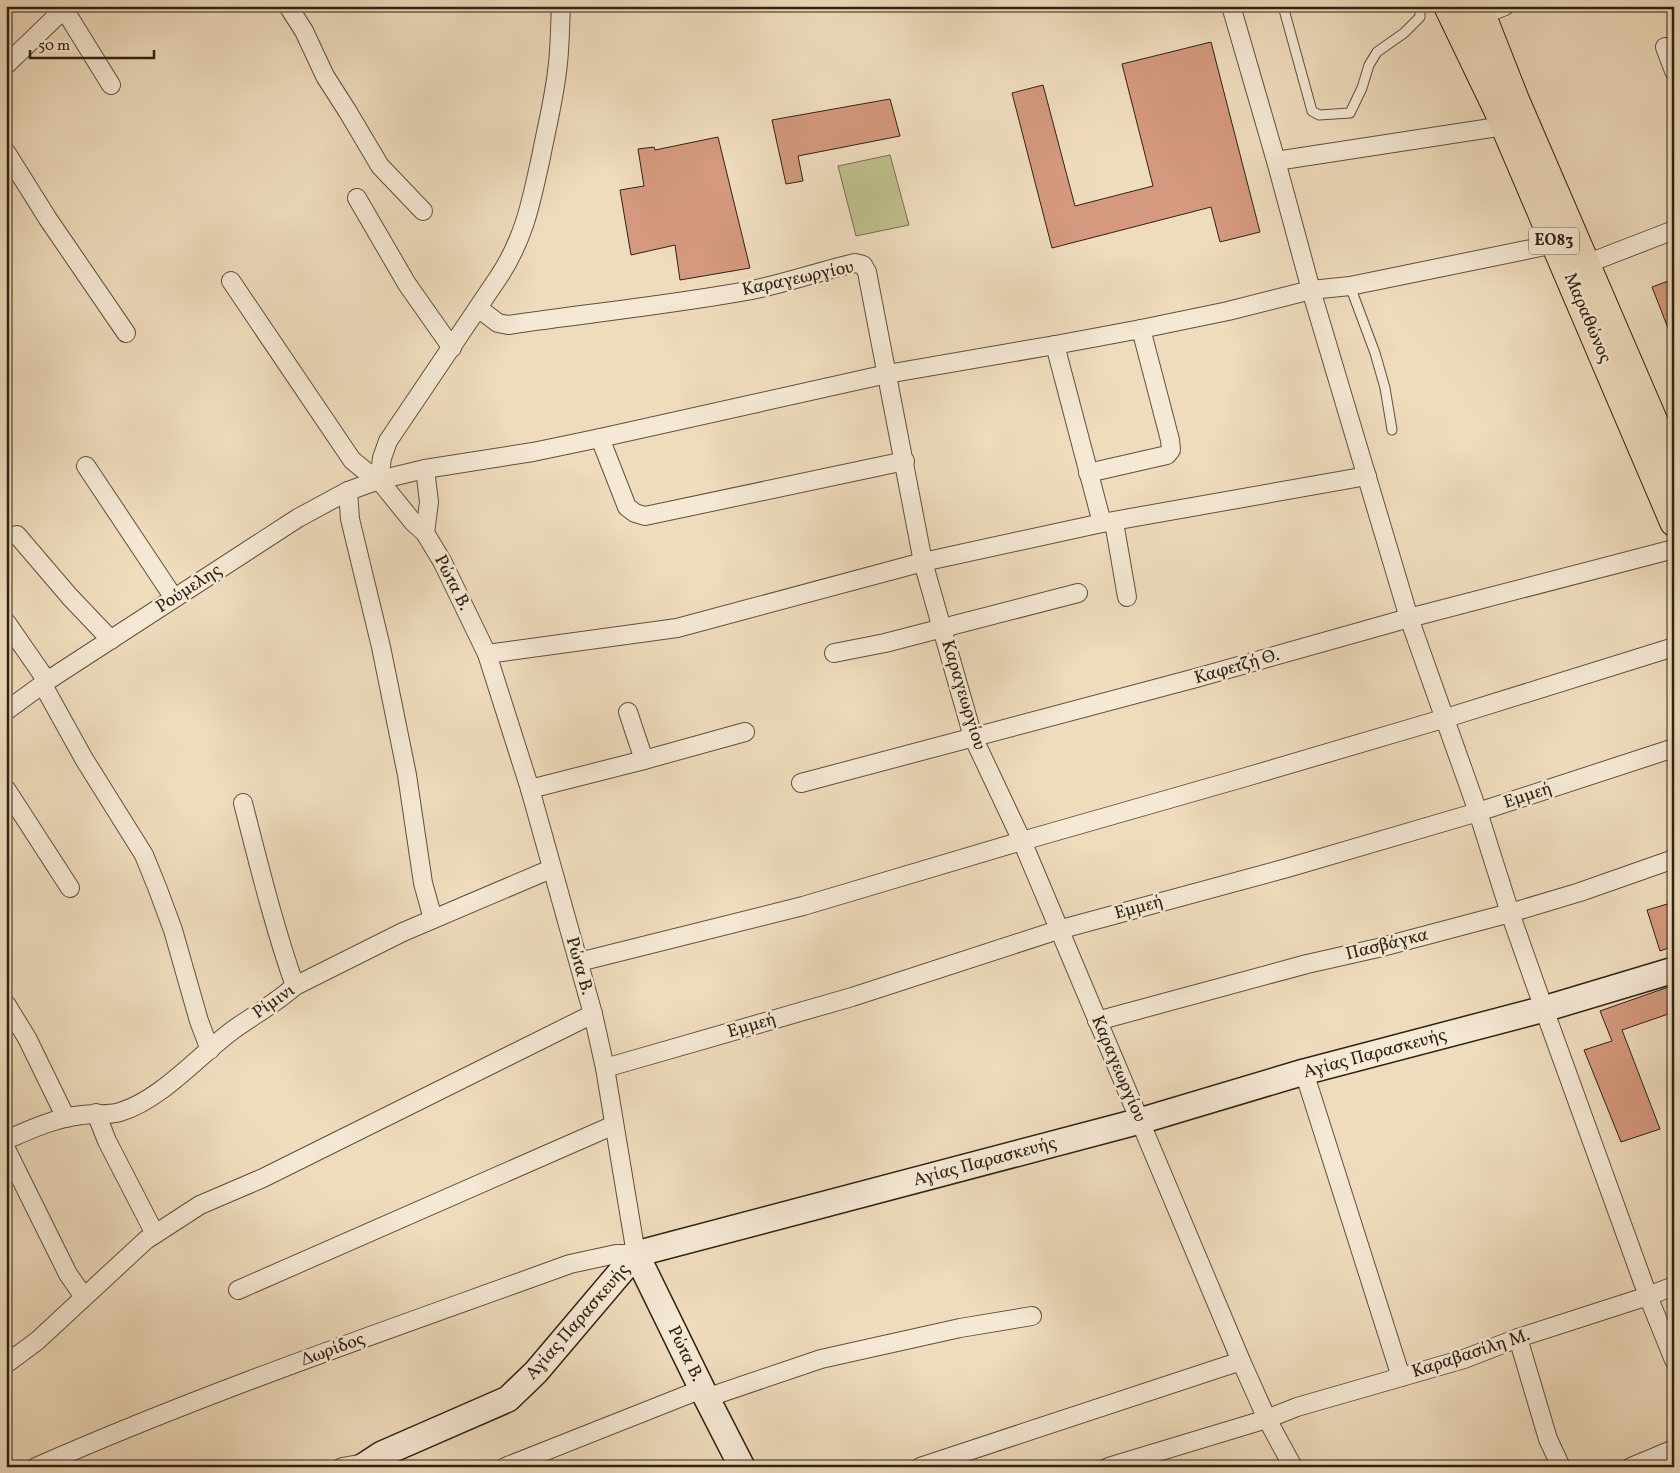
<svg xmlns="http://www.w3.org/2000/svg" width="1680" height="1473" font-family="Vollkorn,serif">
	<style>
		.green { fill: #bfbf8d; stroke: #777050 }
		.building { fill: #d4997e; stroke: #2f2213 }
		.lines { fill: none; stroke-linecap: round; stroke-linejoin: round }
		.lane-casing { stroke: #5f503e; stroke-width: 11 }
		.street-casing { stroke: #5f503e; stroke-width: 20 }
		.secondary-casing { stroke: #2f2213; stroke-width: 28 }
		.primary-casing { stroke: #2f2213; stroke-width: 30 }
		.lane { stroke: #f5e8d4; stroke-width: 9 }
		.street { stroke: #f5e8d4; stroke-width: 18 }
		.secondary { stroke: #f5e8d4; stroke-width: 25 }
		.primary { stroke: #efdcbd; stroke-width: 28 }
		.labels { text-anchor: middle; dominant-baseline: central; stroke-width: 5; stroke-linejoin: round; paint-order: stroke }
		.shield { fill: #f5e8d4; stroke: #6a5d4d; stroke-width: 1 }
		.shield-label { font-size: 16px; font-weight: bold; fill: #2f2213 }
		.street-label { font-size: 18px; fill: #2f2213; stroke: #f5e8d4 }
	</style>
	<rect width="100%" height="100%" fill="#efdcbd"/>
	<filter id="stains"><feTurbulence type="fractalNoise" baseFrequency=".004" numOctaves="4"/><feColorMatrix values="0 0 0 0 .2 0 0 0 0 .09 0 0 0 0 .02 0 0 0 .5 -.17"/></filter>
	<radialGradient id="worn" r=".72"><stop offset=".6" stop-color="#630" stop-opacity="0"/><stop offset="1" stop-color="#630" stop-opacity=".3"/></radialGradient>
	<path class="green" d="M890,155l19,70 -53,11 -18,-70z"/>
	<g class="building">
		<path d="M1211,42l49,190 -40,10 -9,-35 -159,41 -40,-155 31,-8 32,121 78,-20 -31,-122z"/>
		<path d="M890,99l10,37 -102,20 5,25 -17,3 -14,-64z"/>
		<path d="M718,137l32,131 -70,12 -5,-35 -44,10 -11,-65 24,-4 -6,-37 16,-2 1,3z"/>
		<path d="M1674,279v62h-1l-21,-54z"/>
		<path d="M1674,902v44l-14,5 -13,-41z"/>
		<path d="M1674,985v27l-52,18 38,99 -39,13 -37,-92 28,-9 -12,-30z"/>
	</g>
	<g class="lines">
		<defs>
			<g id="lane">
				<path d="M1283,6l29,105 7,4 31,-2 12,-25 7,-23 8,-13 27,-19 16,-16v-11"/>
				<path d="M1350,286l25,67 10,35 7,42"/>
			</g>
			<g id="street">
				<path d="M288,6l16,25 21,45 23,36 32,54 43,45"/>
				<path d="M1231,6l45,155 35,129 98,328 69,194 32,101 34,96 104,287 26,64"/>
				<path d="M64,9l47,76"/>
				<path d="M1482,15l23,-9"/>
				<path d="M1665,47l9,24"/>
				<path d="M6,65l61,-59"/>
				<path d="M6,152l42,67 78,114"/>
				<path d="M1276,161l228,-35"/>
				<path d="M357,198l50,86 45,64"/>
				<path d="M1586,264l88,-34"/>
				<path d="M478,308l20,15 10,2c81,-12 163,-20 244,-35 35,-7 68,-19 103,-27l8,2 4,7 56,290 50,175 49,104 219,520 26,58 26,48"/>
				<path d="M1055,345l47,178"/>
				<path d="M600,438l27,69 8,6 10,3 260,-55"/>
				<path d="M86,466l88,132"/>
				<path d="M425,469l4,33 -4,31"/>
				<path d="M1088,473l79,-18 4,-5 -1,-10 -29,-111"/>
				<path d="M379,480l3,-22 6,-17 112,-166c25,-39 31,-73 41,-118 6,-31 14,-62 17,-94 2,-18 2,-38 3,-57"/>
				<path d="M348,491l2,28 31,128 26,128 16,108 10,36"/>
				<path d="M1114,522l13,75"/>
				<path d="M17,535l53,62 41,43"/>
				<path d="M6,622l41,59"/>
				<path d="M834,653l51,-10 193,-50"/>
				<path d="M487,654l190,-26 246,-66 179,-39 265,-47"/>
				<path d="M43,685l41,74 60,96 13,32 16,43 26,91 11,29"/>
				<path d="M6,711l41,-30 251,-163 50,-27 31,-11 46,-11 108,-17 67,-14 287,-64 168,-29 86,-16 87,-18 83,-21 39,-4 205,-42"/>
				<path d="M628,712l16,48"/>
				<path d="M801,783l395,-105 213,-60 265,-69"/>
				<path d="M6,789l64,99"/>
				<path d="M530,789l114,-29 101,-28"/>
				<path d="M243,803c16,62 31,124 52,183"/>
				<path d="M579,962l224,-56 219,-65 224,-64 200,-59 228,-71"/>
				<path d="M6,1004l21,34 39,80"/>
				<path d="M1097,1021l210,-57 71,-16 132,-35 70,-21 94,-33"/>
				<path d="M605,1068l247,-71 206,-67 229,-62 191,-56 196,-64"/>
				<path d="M1304,1072l97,305"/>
				<path d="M96,1113l11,28 48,93"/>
				<path d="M6,1140c25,-11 49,-22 76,-25 12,-2 26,1 38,-3 42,-13 78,-56 113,-82 21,-15 43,-27 62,-44l108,-54 148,-63"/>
				<path d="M6,1149l62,125 16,23"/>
				<path d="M238,1290l376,-165"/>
				<path d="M1518,1338l30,101 13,28"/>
				<path d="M6,1364l31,-23 109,-101 54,-35 63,-27 330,-164"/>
				<path d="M706,1398l115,-39 139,-31 72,-12"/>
				<path d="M36,1467c175,-77 355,-138 534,-203l46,-10h20l-31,-186 -12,-54 -63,-225 -43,-135 -45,-93 -17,-28 -12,-11 -34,-42 -15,-10 -12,-10 -121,-179"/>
				<path d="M342,1467l29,-5"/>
				<path d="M505,1467l197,-78"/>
				<path d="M920,1467l321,-106"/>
				<path d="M1108,1467l159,-48 30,-12 167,-48 54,-21 130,-42 26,-10"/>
				<path d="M1631,1467l43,-18"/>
			</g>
			<g id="secondary">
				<path d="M636,1254l66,135 40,78"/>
				<path d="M362,1467l20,-13 126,-55 28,-27 100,-118 504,-133 164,-49 240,-63 130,-39"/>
			</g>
			<g id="primary">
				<path d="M1448,6l50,104 176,412"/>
				<path d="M1478,6l37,94 159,369"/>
			</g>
		</defs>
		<use href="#lane" class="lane-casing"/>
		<use href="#street" class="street-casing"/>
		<use href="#secondary" class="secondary-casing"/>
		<use href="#primary" class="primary-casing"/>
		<use href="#lane" class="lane"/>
		<use href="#street" class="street"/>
		<use href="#secondary" class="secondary"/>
		<use href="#primary" class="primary"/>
	</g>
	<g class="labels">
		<rect class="shield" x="1529" y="227.5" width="50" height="27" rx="4"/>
		<g class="shield-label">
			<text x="1554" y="241">ΕΟ83</text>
		</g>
		<g class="street-label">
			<text transform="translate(798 279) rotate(-12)">Καραγεωργίου</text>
			<text transform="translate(1587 318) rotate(67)">Μαραθώνος</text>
			<text transform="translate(452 583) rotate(63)">Ρώτα Β.</text>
			<text transform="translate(189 589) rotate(-33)">Ρούμελης</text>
			<text transform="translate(1237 667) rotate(-16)">Καφετζή Θ.</text>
			<text transform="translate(963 695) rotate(73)">Καραγεωργίου</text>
			<text transform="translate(1528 796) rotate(-18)">Εμμεή</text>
			<text transform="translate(1139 908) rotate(-15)">Εμμεή</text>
			<text transform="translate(1387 945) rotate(-14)">Πασβάγκα</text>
			<text transform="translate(579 966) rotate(74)">Ρώτα Β.</text>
			<text transform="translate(274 1002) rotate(-35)">Ρίμινι</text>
			<text transform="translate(752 1026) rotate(-16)">Εμμεή</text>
			<text transform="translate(1375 1054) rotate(-15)">Αγίας Παρασκευής</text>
			<text transform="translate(1118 1069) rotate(67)">Καραγεωργίου</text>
			<text transform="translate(985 1162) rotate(-15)">Αγίας Παρασκευής</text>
			<text transform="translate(578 1322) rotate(-49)">Αγίας Παρασκευής</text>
			<text transform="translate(333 1350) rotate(-20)">Δωρίδος</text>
			<text transform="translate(685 1354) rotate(64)">Ρώτα Β.</text>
			<text transform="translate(1471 1354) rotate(-18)">Καραβασίλη Μ.</text>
		</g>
	</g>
	<rect width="1680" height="1473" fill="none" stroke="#efdcbd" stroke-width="25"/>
	<rect x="8" y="8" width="1665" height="1458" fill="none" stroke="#2f2213" stroke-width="2.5"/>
	<rect x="12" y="12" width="1655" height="1448" fill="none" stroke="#2f2213"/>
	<path d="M30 50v8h124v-8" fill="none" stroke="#2f2213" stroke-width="2.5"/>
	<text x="38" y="50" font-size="15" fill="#2f2213" stroke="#f5e8d4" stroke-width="4" paint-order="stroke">50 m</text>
	<rect width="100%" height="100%" filter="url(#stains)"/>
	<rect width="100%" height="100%" fill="url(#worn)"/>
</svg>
